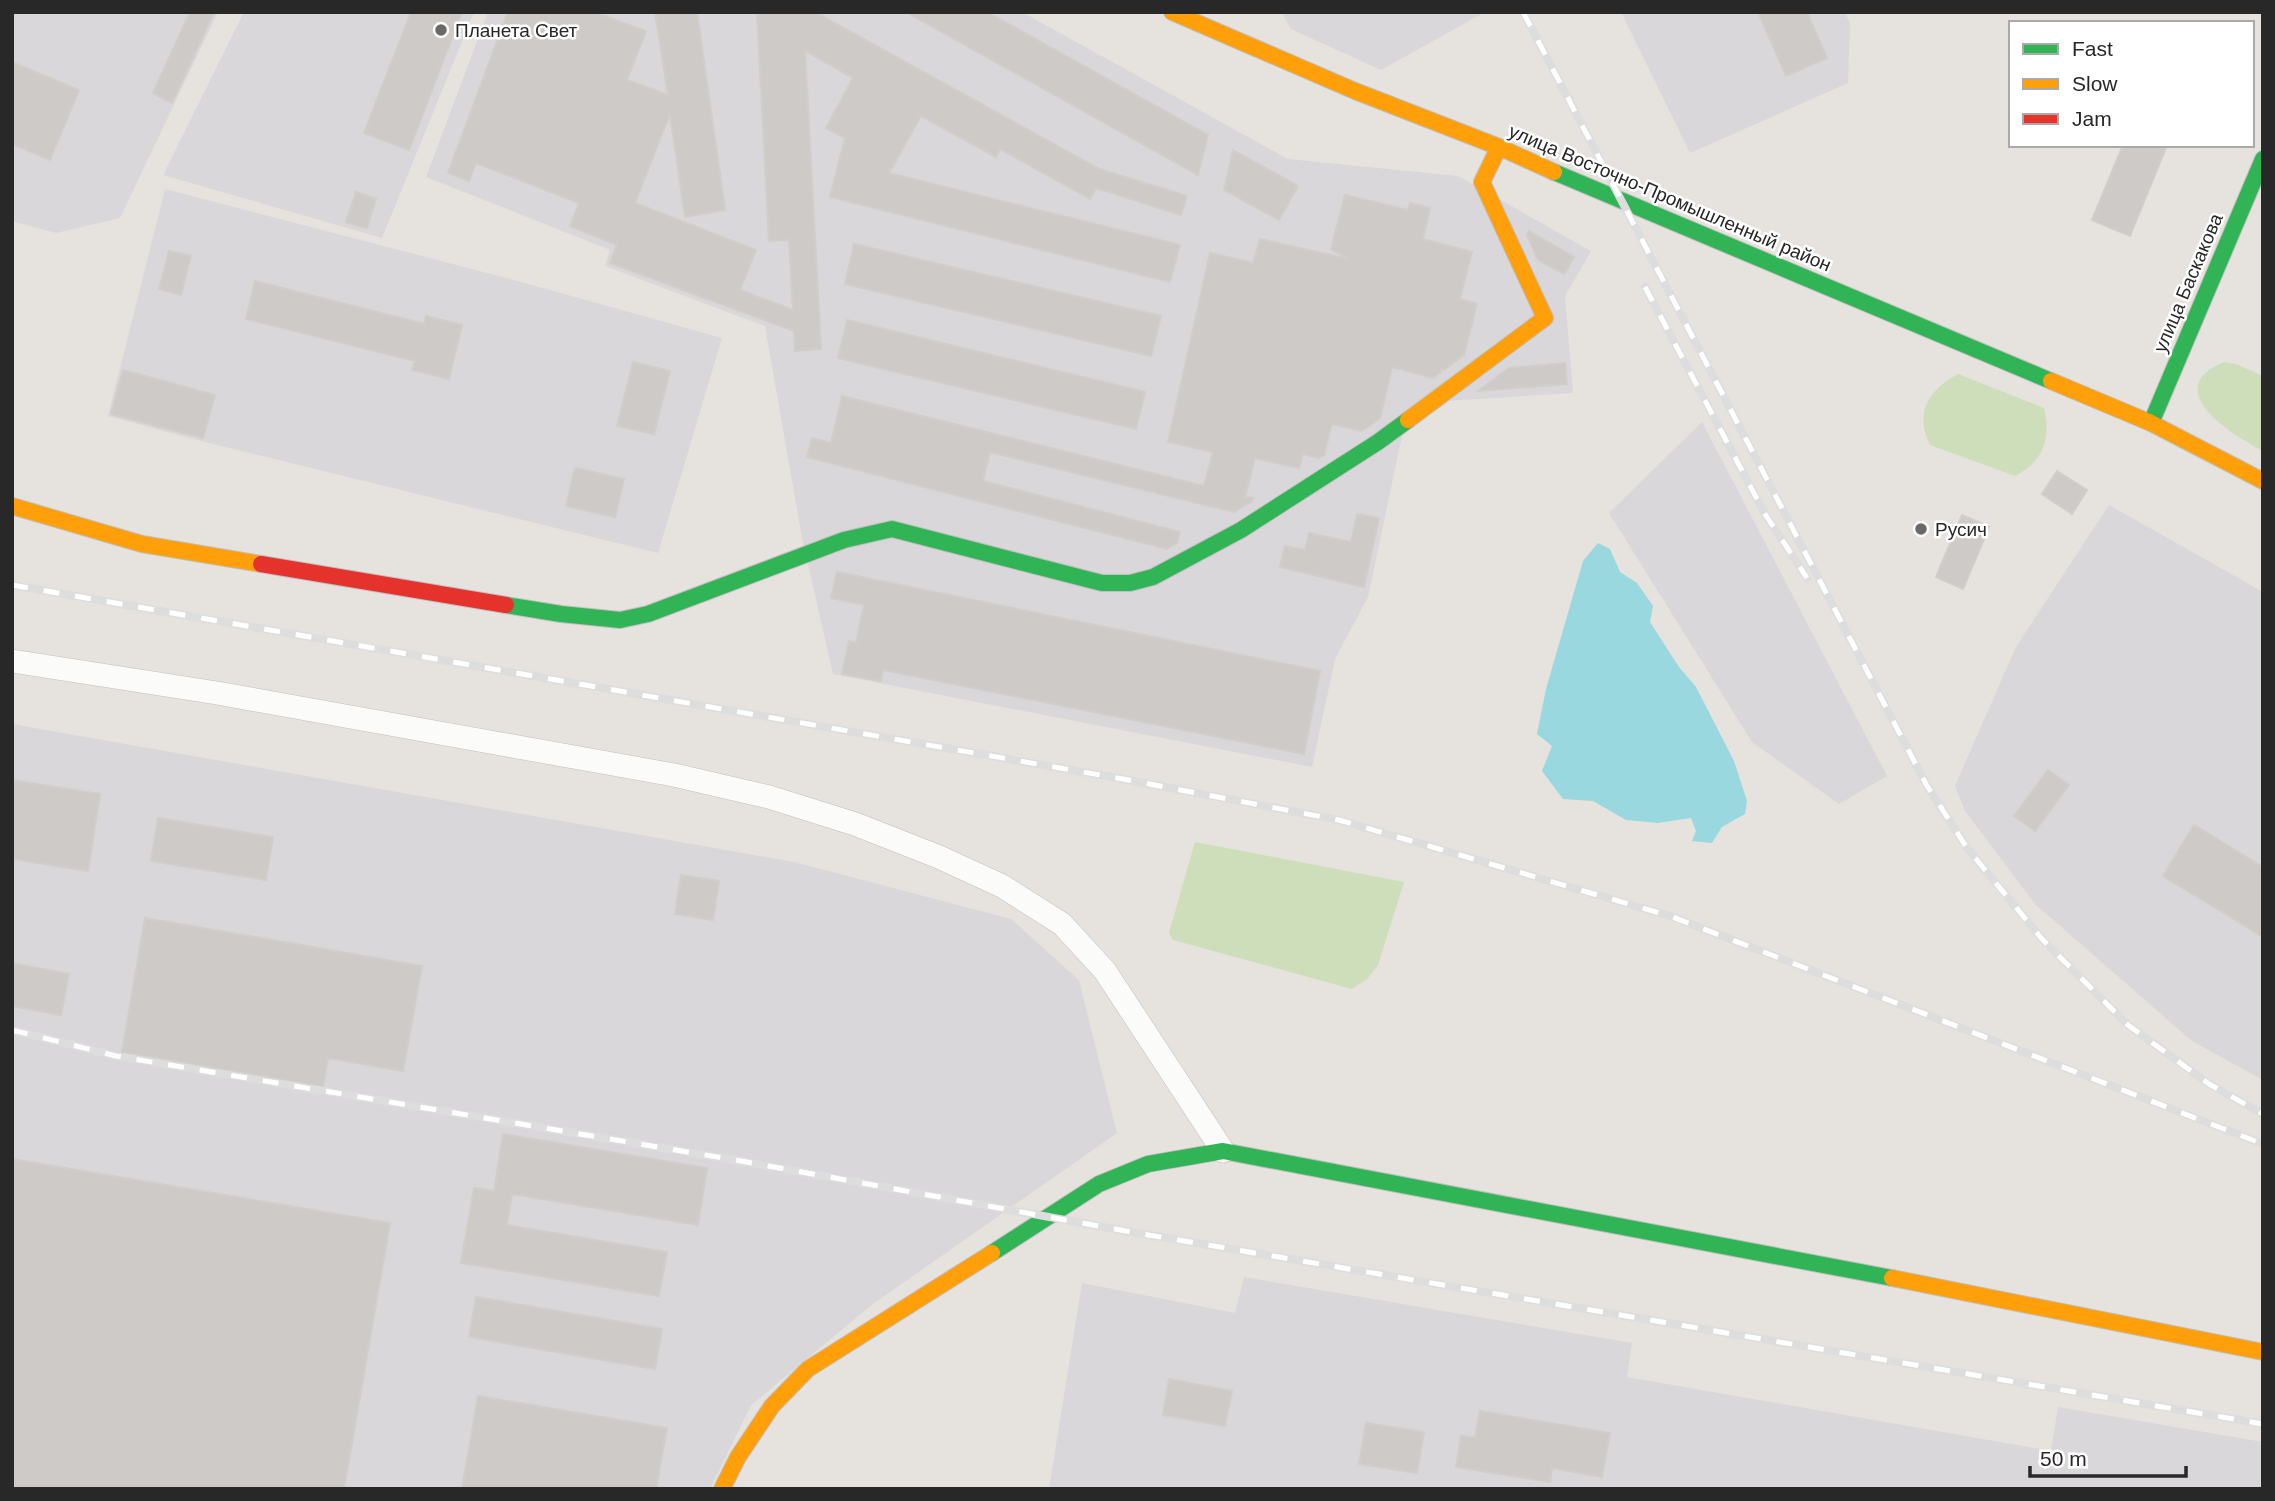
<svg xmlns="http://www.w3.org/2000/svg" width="2275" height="1501" font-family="Arial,sans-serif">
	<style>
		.industrial { fill: #d9d7d9 }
		.green { fill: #cedeba }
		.water { fill: #9ad8e0 }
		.building { fill: #cecac8; stroke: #d1ceca; stroke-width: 2 }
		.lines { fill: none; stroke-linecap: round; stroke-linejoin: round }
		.street-casing { stroke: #c0bfbf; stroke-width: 24 }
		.fast-casing { stroke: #c0bfbf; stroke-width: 18 }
		.slow-casing { stroke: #c0bfbf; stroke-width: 18 }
		.jam-casing { stroke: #c0bfbf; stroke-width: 18 }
		.street { stroke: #fbfbfa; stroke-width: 23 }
		.fast { stroke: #30b455; stroke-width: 16 }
		.slow { stroke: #ff9f0a; stroke-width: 16 }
		.jam { stroke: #e5322d; stroke-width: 16 }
		.rail-casing { stroke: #ddddde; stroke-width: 8 }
		.rail { stroke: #fff; stroke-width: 5; stroke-dasharray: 16; stroke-linecap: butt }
		.poi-dot { fill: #6a6968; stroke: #fff; stroke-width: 2.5 }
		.labels { text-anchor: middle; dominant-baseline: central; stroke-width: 5; stroke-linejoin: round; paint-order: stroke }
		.poi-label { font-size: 19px; fill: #282828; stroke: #fff; text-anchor: start }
		.street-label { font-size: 19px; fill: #282828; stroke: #fff }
	</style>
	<rect width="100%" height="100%" fill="#e6e2de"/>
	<g class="industrial">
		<path d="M12,12h206l-98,206 -64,15 -44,-12z"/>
		<path d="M244,12h230l-92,226 -219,-63z"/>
		<path d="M488,12h534l266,147 170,17 133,75 -26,45 8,97 -128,8 -43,35 -34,161 -33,62 -23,108 -479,-93 -31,-136 -37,-212 -160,-60 5,-16 -184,-73z"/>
		<path d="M1282,12h203l-104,58 -90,-41z"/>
		<path d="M1621,12h224l5,12 -2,59 -158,70z"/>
		<path d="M165,189l349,91 208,58 -64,215 -457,-112 -93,-25z"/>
		<path d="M1702,422l185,354 -48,28 -87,-62 -143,-229z"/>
		<path d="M2109,505l154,87v488l-71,-39 -157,-137 -70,-93 -10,-25 61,-139z"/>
		<path d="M12,724l782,138 217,57 68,61 38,153 -244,171 -122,101 -41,84h-698z"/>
		<path d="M1244,1277l388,66 -5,34 424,74 7,-44 205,35v47h-1214l33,-206 153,30z"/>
	</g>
	<g class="green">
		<path d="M2224,362l12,2 27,12v75c-31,-16 -105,-62 -39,-89z"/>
		<path d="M1958,374l86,34c7,31 0,53 -29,68l-85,-31c-16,-33 -1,-55 28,-71z"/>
		<path d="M1195,842l209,40 -26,83 -11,14 -15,10 -179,-49 -4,-7z"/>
	</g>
	<path class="water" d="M1598,543l12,6 10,23 17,11 16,23 -3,16 29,45 17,20 38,74 13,40 -2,13 -23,13 -10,16 -20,-2 4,-10 -5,-13 -33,5 -32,-3 -33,-19 -30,-2 -21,-28 10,-25 -15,-12 9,-45 37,-128z"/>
	<g class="building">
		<path d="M190,12h24l-42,91 -19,-10z"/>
		<path d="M411,12h51l-53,138 -45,-17z"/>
		<path d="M508,12h86l52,19 -19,49 41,15 -13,-83h42l28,198 -40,7 -15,-103 -35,89 121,47 -16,40 53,20 -4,-70 -20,1 -12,-229h58l284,157 88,27 -6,19 -85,-27 -6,11 -90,-50 -4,8 -75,-41 -32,57 291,72 -10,37 -340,-85 15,-59 -19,-10 27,-50 -48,-27 16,298 -26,2 -1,-20 -184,-68 7,-18 -47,-19 9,-23 -103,-40 -7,18 -21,-8z"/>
		<path d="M906,12h81l221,123 -10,40z"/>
		<path d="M1758,12h49l20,46 -41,18z"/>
		<path d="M12,62l67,28 -29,70 -38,-16z"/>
		<path d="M2123,145h44l-37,91 -38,-16z"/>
		<path d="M1233,150l65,36 -19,34 -55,-30z"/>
		<path d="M356,192l20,7 -9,29 -21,-6z"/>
		<path d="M1345,195l63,15 2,-7 20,5 -7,31 49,13 -12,47 17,5 -13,51 -20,15 -3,-1 -1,4 -7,5 -41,-11 -12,51 -12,9 -7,4 -29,-7 -8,31 -5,3 -16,-4 -4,14 -44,-10 -10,39 8,1 -1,3 -18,11 -244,-60 -7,29 197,51 -3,11 -10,6 -360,-92 5,-19 19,5 11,-47 362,90 9,-34 -45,-10 42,-189 43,10 7,-24 88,20 -17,-10z"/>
		<path d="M1529,231l45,26 -10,17 -26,-14 -11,-25z"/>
		<path d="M854,244l307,72 -10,40 -306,-72z"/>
		<path d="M169,251l22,5 -10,39 -22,-6z"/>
		<path d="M255,281l169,43 2,-8 36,9 -13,54 -37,-9 3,-9 -169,-42z"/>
		<path d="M847,320l298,72 -9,37 -298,-71z"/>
		<path d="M633,362l37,9 -16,63 -37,-8z"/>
		<path d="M1565,363l2,21 -89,7 31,-23z"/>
		<path d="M123,370l92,25 -12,43 -92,-24z"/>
		<path d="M575,468l49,11 -9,38 -49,-11z"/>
		<path d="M2057,471l30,19 -15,24 -30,-20z"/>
		<path d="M1357,514l22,4 -15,69 -84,-20 5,-21 20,4 4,-17 42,9z"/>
		<path d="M1962,515l27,12 -26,62 -27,-12z"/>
		<path d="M837,572l483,99 -16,83 -421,-84 -2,11 -39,-7 7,-33 7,2 8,-38 -33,-7z"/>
		<path d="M2048,770l21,15 -34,46 -21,-15z"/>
		<path d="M12,780l88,14 -12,77 -76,-12z"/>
		<path d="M158,818l115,19 -7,43 -115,-19z"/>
		<path d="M2194,825l69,42v70l-100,-61z"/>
		<path d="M681,875l38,6 -6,39 -38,-6z"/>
		<path d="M145,918l277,48 -19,105 -75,-13 -5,29 -201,-35z"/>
		<path d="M12,963l57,11 -8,41 -49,-9z"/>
		<path d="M503,1134l204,34 -9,57 -186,-31 -5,31 160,27 -8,44 -198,-33 13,-75 20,3z"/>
		<path d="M12,1159l378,64 -46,266h-332z"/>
		<path d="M476,1297l186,32 -7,40 -186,-32z"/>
		<path d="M1169,1379l63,12 -7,35 -62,-11z"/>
		<path d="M478,1396l189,32 -11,61h-194z"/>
		<path d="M1480,1411l130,22 -8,44 -50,-9 -2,14 -94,-15 5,-31 14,2z"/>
		<path d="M1366,1423l58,9 -7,41 -58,-9z"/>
	</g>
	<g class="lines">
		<defs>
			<path id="street" d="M12,661l205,32 457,82 95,22 86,27 84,33 63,29 60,38 43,47 118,180"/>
			<g id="fast">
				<path d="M1554,172l497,209"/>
				<path d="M2151,423l112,-264"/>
				<path d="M506,605l55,9 59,6 28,-6 196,-74 48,-11 210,54h28l23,-6 88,-47 137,-88 30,-22"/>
				<path d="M992,1253l107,-69 49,-20 75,-13 669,127"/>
			</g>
			<g id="slow">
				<path d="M1172,12l183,79 144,56 55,25"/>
				<path d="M2051,381l100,42 112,58"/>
				<path d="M1408,420l137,-102 -63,-136 17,-35"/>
				<path d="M12,506l130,38 119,20"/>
				<path d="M1892,1278l371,74"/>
				<path d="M722,1489l16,-32 34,-51 36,-37 184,-116"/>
			</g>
			<path id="jam" d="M261,564l245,41"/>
		</defs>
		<use href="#street" class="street-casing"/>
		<use href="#fast" class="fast-casing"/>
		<use href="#slow" class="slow-casing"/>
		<use href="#jam" class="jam-casing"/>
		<use href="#street" class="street"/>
		<use href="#fast" class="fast"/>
		<use href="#slow" class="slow"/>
		<use href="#jam" class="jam"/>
		<defs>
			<g id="rail">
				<path d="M1523,12l403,772 41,64 75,91 86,86 81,59 54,30"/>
				<path d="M1645,287l120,227 42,64"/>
				<path d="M12,585l1111,194 216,41 331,96 593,228"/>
				<path d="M12,1030l104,26 625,105 396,72 1126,191"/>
			</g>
		</defs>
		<use href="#rail" class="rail-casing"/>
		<use href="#rail" class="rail"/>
	</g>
	<g class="poi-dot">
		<circle cx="441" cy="30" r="7"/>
		<circle cx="1921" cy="529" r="7"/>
	</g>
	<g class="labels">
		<g class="poi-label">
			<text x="455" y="30">Планета Свет</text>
			<text x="1935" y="529">Русич</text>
		</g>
		<g class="street-label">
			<text transform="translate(1670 198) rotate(23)">улица Восточно-Промышленный район</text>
			<text transform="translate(2188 283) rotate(-67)">улица Баскакова</text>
		</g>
	</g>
	<rect width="2275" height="1501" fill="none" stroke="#282828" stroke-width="28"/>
	<rect x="2009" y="21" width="245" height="126" fill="#ffffff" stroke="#a9a9a9" stroke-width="2"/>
	<rect x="2023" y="44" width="35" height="10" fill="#30b455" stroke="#a9a9a9" stroke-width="2"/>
	<text x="2072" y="56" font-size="21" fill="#282828">Fast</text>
	<rect x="2023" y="79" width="35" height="10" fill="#ff9f0a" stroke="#a9a9a9" stroke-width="2"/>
	<text x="2072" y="91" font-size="21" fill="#282828">Slow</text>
	<rect x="2023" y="114" width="35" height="10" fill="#e5322d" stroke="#a9a9a9" stroke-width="2"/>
	<text x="2072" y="126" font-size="21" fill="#282828">Jam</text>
	<path d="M2030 1466v10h156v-10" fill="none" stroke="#282828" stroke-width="3.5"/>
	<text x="2040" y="1466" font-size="21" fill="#282828" stroke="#ffffff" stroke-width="5" paint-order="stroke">50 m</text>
</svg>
